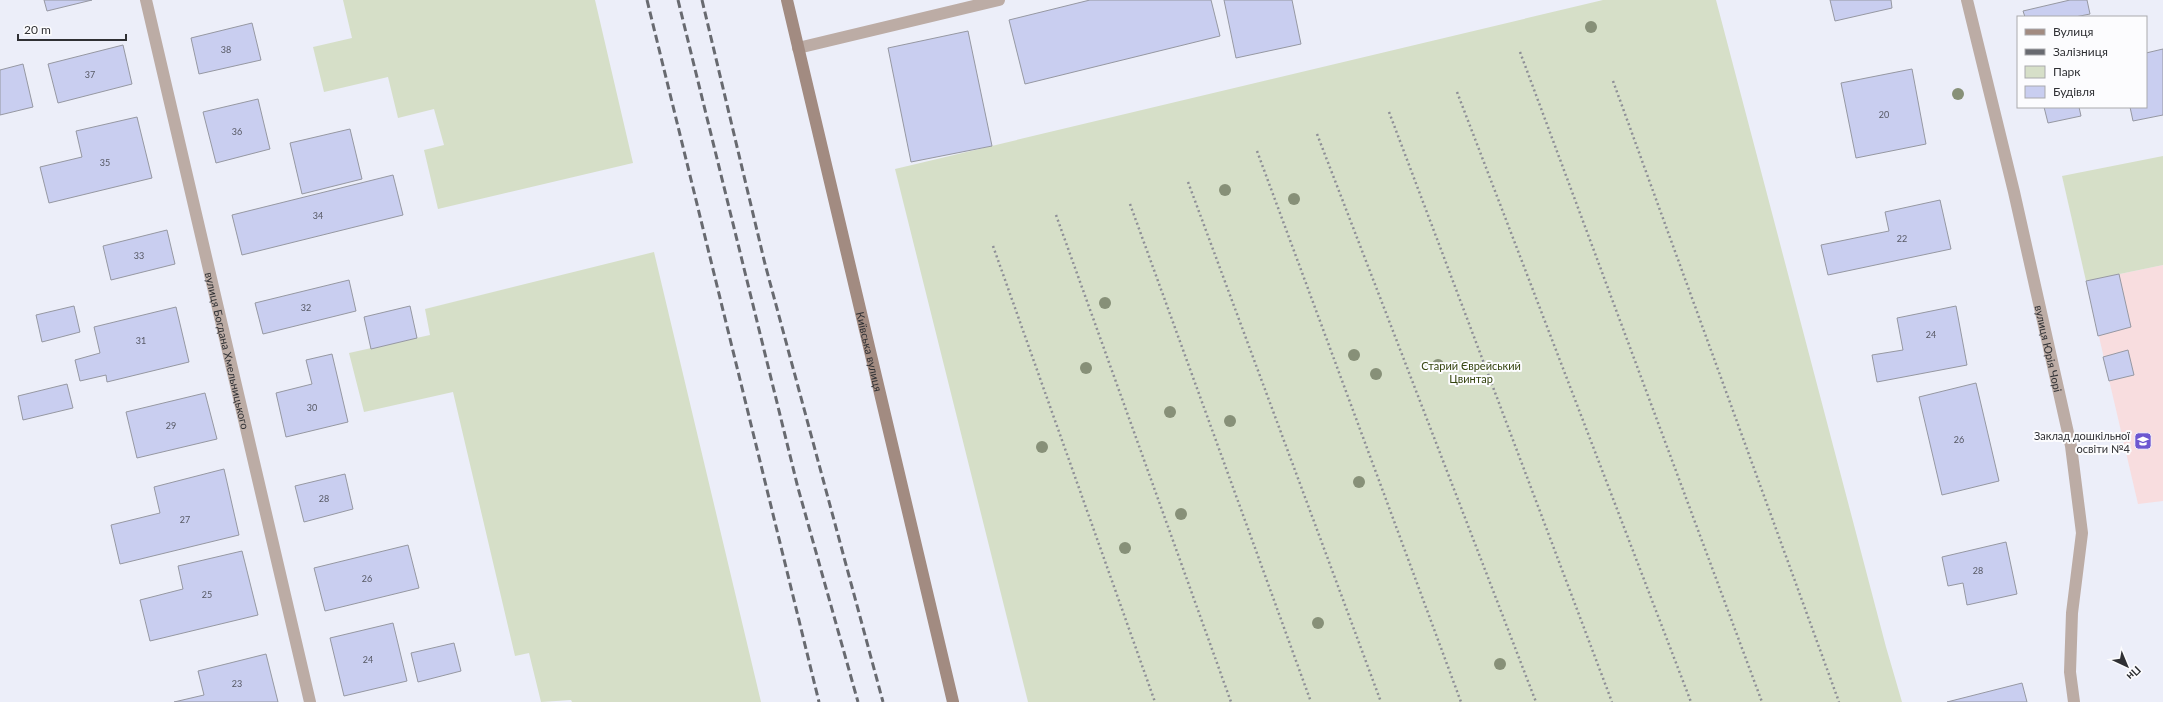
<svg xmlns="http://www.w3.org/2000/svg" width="2163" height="702" font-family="Lato,sans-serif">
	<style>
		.education { fill: #f8dddf }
		.green { fill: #d6dfc8 }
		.building { fill: #c9cef0; stroke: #9698a2 }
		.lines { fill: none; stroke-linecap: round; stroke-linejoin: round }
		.path { stroke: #8e8f97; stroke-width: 2.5; stroke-dasharray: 2 3; stroke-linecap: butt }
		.lane { stroke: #bcaca5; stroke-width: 12 }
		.street { stroke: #bcaca5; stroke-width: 12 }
		.secondary { stroke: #a28b81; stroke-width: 12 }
		.rail { stroke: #686a70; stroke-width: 3; stroke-dasharray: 8 4; stroke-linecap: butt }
		.tree { fill: #879078 }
		.labels { text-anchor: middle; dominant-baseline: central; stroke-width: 4; stroke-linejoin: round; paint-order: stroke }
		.number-label { font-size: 9px; fill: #565863 }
		.street-label { font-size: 11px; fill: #2f3034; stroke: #fcfcfe }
		.park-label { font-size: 11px; fill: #34430e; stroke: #fcfcfe }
		.poi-label { font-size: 11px; fill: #2f3034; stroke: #fcfcfe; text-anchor: end }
	</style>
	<rect width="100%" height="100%" fill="#eceef9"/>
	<path class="education" d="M2163,265v236l-25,3 -52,-223z"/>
	<g class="green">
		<path d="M343,0h252l38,163 -195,46 -14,-59 20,-5 -10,-36 -36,9 -10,-41 -64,15 -11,-45 39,-9z"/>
		<path d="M1603,0h113l170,647 16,55h-874l-133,-533z"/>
		<path d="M2163,156v109l-77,16 -24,-105z"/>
		<path d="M654,252l107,450h-189l-1,-2 -30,2 -12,-49 -14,3 -62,-264 -89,20 -15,-59 81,-18 -5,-26z"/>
	</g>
	<g class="building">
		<path d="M44,0h48l-45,11z"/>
		<path d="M1090,0h121l9,36 -195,48 -16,-64z"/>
		<path d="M1224,0h68l9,44 -65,14z"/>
		<path d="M1830,0h61l1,8 -57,13z"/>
		<path d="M2070,0h17l3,14 -15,3h-50l-2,-6z"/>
		<path d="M252,23l9,37 -62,14 -8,-36z"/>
		<path d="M968,31l24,115 -81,16 -23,-114z"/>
		<path d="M123,45l9,39 -74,19 -10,-39z"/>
		<path d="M2163,49v66l-30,6 -3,-14h16v-54z"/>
		<path d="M23,64l10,43 -33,8v-45z"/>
		<path d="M1912,69l14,75 -70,14 -15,-75z"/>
		<path d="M258,99l12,50 -54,14 -13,-51z"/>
		<path d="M2044,107h35l2,9 -33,7z"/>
		<path d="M137,117l15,61 -103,25 -9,-36 42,-10 -6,-26z"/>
		<path d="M350,129l12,50 -60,15 -12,-51z"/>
		<path d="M393,175l10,40 -161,40 -10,-40z"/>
		<path d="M1940,200l11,49 -123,26 -7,-30 68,-14 -4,-19z"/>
		<path d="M167,230l8,34 -64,16 -8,-34z"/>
		<path d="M2119,274l12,53 -33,9 -12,-55z"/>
		<path d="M349,280l7,31 -93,23 -8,-31z"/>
		<path d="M74,306l6,26 -38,10 -6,-27z"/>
		<path d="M410,306l7,32 -46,11 -7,-32z"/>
		<path d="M1956,306l11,59 -90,17 -5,-27 31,-5 -6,-32z"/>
		<path d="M176,307l13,55 -82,20 -1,-7 -26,6 -5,-21 25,-7 -6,-26z"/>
		<path d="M2128,350l6,25 -25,6 -6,-24z"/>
		<path d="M332,354l16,68 -62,15 -10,-44 36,-9 -6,-24z"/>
		<path d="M1976,383l23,98 -57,14 -23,-98z"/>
		<path d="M67,384l6,24 -50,12 -5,-24z"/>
		<path d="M205,393l12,46 -80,19 -11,-46z"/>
		<path d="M224,469l15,66 -119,29 -9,-39 49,-12 -6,-26z"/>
		<path d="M345,474l8,35 -49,13 -9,-36z"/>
		<path d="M2006,542l11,52 -50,11 -4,-22 -15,3 -6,-29z"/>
		<path d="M408,545l11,43 -94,23 -11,-43z"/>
		<path d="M242,551l16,64 -108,26 -10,-41 43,-11 -5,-23z"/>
		<path d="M393,623l14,58 -63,15 -14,-58z"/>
		<path d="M454,643l7,28 -43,11 -7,-29z"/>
		<path d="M266,654l12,48h-104l30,-7 -6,-24z"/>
		<path d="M2022,683l5,19h-80z"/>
	</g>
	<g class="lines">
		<g class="path">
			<path d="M1520,52l242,650"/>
			<path d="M1613,81l226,621"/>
			<path d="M1457,92l234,610"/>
			<path d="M1389,112l223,590"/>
			<path d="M1317,134l219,568"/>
			<path d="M1257,151l204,551"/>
			<path d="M1188,182l193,520"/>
			<path d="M1130,204l181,498"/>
			<path d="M1056,215l175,487"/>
			<path d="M993,246l162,456"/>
		</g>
		<path class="lane" d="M798,48l201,-48"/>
		<g class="street">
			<path id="s1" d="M146,0l164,702"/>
			<path id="s2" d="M1967,0l47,192 57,254 11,87 -10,80 -2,59 4,30"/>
		</g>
		<path class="secondary" id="s3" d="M787,0l166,702"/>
		<g class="rail">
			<path d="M647,0l172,702"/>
			<path d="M678,0l120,488 60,214"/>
			<path d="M702,0l63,264 118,438"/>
		</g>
	</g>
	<g class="tree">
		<circle cx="1591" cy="27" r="6"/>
		<circle cx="1958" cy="94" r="6"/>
		<circle cx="1225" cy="190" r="6"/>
		<circle cx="1294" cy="199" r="6"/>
		<circle cx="1105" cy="303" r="6"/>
		<circle cx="1354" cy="355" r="6"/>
		<circle cx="1438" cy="365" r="6"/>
		<circle cx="1086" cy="368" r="6"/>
		<circle cx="1376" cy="374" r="6"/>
		<circle cx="1170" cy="412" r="6"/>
		<circle cx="1230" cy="421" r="6"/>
		<circle cx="1042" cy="447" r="6"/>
		<circle cx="1359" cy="482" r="6"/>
		<circle cx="1181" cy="514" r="6"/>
		<circle cx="1125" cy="548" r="6"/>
		<circle cx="1318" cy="623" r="6"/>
		<circle cx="1500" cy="664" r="6"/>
	</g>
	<defs>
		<symbol id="school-square" viewBox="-11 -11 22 22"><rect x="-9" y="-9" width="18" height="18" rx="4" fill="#6d57d0" stroke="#fcfcfe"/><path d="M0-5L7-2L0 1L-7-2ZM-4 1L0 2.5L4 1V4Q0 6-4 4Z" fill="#fff"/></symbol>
	</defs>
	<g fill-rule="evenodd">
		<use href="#school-square" x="2133" y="431" width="20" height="20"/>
	</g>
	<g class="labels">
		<g class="number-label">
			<text x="226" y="49">38</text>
			<text x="90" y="74">37</text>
			<text x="1884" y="114">20</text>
			<text x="237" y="131">36</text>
			<text x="105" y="162">35</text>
			<text x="318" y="215">34</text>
			<text x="1902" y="238">22</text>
			<text x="139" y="255">33</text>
			<text x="306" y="307">32</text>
			<text x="1931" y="334">24</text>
			<text x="141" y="340">31</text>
			<text x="312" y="407">30</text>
			<text x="171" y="425">29</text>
			<text x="1959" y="439">26</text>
			<text x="324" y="498">28</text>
			<text x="185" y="519">27</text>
			<text x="1978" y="570">28</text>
			<text x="367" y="578">26</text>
			<text x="207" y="594">25</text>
			<text x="368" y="659">24</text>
			<text x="237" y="683">23</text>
		</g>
		<g class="street-label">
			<text stroke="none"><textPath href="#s2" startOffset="358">вулиця Юрія Чорі</textPath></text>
			<text stroke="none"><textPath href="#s1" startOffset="360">вулиця Богдана Хмельницького</textPath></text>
			<text stroke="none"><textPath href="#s3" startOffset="361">Київська вулиця</textPath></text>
		</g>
		<g class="park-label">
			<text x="1471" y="365">Старий Єврейський<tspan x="1471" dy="13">Цвинтар</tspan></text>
		</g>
		<g class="poi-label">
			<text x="2130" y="435">Заклад дошкільної<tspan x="2130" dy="13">освіти №4</tspan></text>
		</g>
	</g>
	<rect x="2017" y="16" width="130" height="92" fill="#fcfcfe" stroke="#aaaaad"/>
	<rect x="2025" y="29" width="20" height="6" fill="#a28b81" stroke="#aaaaad"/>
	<text x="2053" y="36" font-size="12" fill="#2f3034">Вулиця</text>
	<rect x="2025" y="49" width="20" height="6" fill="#686a70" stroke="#aaaaad"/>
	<text x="2053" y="56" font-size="12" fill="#2f3034">Залізниця</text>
	<rect x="2025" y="66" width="20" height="12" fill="#d6dfc8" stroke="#aaaaad"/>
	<text x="2053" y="76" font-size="12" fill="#2f3034">Парк</text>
	<rect x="2025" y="86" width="20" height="12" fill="#c9cef0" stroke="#aaaaad"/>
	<text x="2053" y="96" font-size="12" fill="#2f3034">Будівля</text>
	<g transform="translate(2127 666) rotate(136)" stroke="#fcfcfe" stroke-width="3" paint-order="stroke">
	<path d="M0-3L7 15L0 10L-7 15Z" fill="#2f3034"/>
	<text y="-6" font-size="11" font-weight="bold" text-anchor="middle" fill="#2f3034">Пн</text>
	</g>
	<path d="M18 34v6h108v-6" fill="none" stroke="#2f3034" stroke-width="2"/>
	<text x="24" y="34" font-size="12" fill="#2f3034" stroke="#fcfcfe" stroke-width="3" paint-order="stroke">20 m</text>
</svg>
